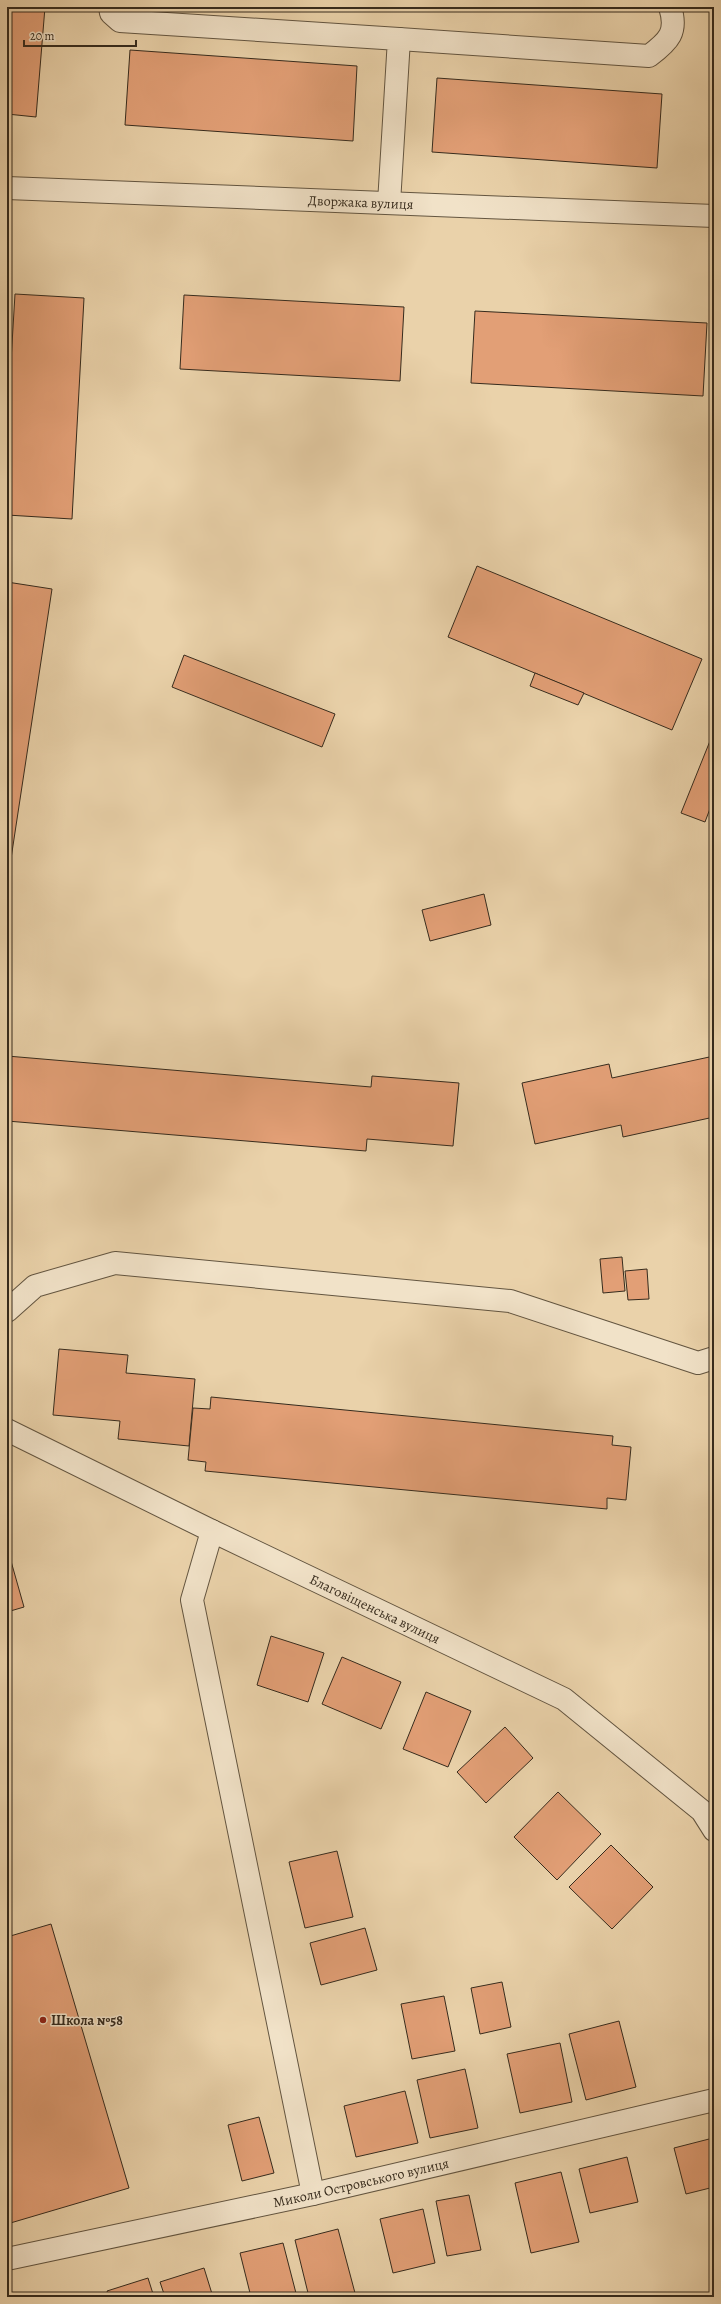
<svg xmlns="http://www.w3.org/2000/svg" width="721" height="2304" font-family="Alegreya,serif">
	<style>
		.building { fill: #e29f76; stroke: #362b1d }
		.lines { fill: none; stroke-linecap: round; stroke-linejoin: round }
		.minor-casing { stroke: #635540; stroke-width: 24 }
		.minor { stroke: #f1e2c8; stroke-width: 22 }
		.poi-dot { fill: #8f2418; stroke: #f1e2c8; stroke-width: 1.5 }
		.labels { text-anchor: middle; dominant-baseline: central; stroke-width: 3; stroke-linejoin: round; paint-order: stroke }
		.street-label { font-size: 14px; fill: #362b1d; stroke: #f1e2c8 }
		.poi-label { font-size: 14px; font-weight: bold; fill: #362b1d; stroke: #f1e2c8; text-anchor: start }
	</style>
	<rect width="100%" height="100%" fill="#ead2aa"/>
	<filter id="stains"><feTurbulence type="fractalNoise" baseFrequency=".005" numOctaves="4"/><feColorMatrix values="0 0 0 0 .2 0 0 0 0 .09 0 0 0 0 .02 0 0 0 .5 -.17"/></filter>
	<radialGradient id="worn" r=".72"><stop offset=".6" stop-color="#630" stop-opacity="0"/><stop offset="1" stop-color="#630" stop-opacity=".3"/></radialGradient>
	<g class="building">
		<path d="M7,7h38l-9,110 -29,-3z"/>
		<path d="M130,50l227,16 -4,75 -228,-16z"/>
		<path d="M437,78l225,16 -5,74 -225,-16z"/>
		<path d="M15,294l69,4 -12,221 -65,-4v-87z"/>
		<path d="M184,295l220,12 -4,74 -220,-12z"/>
		<path d="M475,311l232,12 -4,73 -232,-13z"/>
		<path d="M477,566l225,93 -30,71 -224,-93z"/>
		<path d="M7,582l45,7 -45,296z"/>
		<path d="M184,655l151,59 -13,33 -150,-60z"/>
		<path d="M535,673l49,20 -6,12 -48,-19z"/>
		<path d="M712,736l2,1v61l-9,24 -24,-9z"/>
		<path d="M484,894l7,31 -61,16 -8,-31z"/>
		<path d="M7,1056l364,31 1,-11 87,7 -6,63 -86,-7 -1,12 -359,-30z"/>
		<path d="M714,1056v61l-91,20 -2,-12 -86,19 -13,-61 87,-19 3,14z"/>
		<path d="M622,1257l3,34 -22,2 -3,-34z"/>
		<path d="M647,1269l2,30 -21,1 -3,-29z"/>
		<path d="M59,1349l69,6 -2,18 69,6 -6,67 -71,-7 2,-18 -67,-6z"/>
		<path d="M211,1397l402,39 -1,9 19,2 -5,53 -19,-2v11l-402,-38 1,-9 -18,-2 5,-52 17,1z"/>
		<path d="M7,1547l17,60 -17,5z"/>
		<path d="M271,1636l53,17 -16,49 -51,-17z"/>
		<path d="M342,1657l59,25 -20,47 -59,-25z"/>
		<path d="M426,1692l45,19 -23,56 -45,-18z"/>
		<path d="M505,1727l28,31 -47,45 -29,-31z"/>
		<path d="M558,1792l43,42 -44,46 -43,-43z"/>
		<path d="M611,1845l42,42 -41,42 -43,-42z"/>
		<path d="M337,1851l16,66 -48,11 -16,-66z"/>
		<path d="M7,1888l3,10h-3z"/>
		<path d="M51,1924l78,264 -122,36v-114h2l-2,-8v-165z"/>
		<path d="M365,1928l12,42 -56,15 -11,-42z"/>
		<path d="M502,1982l9,45 -31,7 -9,-46z"/>
		<path d="M444,1996l11,55 -43,8 -11,-55z"/>
		<path d="M619,2021l17,66 -50,13 -17,-66z"/>
		<path d="M560,2043l12,59 -52,11 -13,-59z"/>
		<path d="M465,2069l13,59 -48,10 -13,-58z"/>
		<path d="M405,2091l13,52 -62,14 -12,-51z"/>
		<path d="M259,2117l15,56 -32,8 -14,-56z"/>
		<path d="M713,2138l1,49 -28,7 -12,-46z"/>
		<path d="M627,2157l11,45 -48,11 -11,-44z"/>
		<path d="M561,2172l18,70 -48,11 -16,-70z"/>
		<path d="M469,2195l12,55 -34,6 -11,-55z"/>
		<path d="M423,2209l12,54 -42,10 -13,-54z"/>
		<path d="M338,2229l17,64 -13,4h-33l-14,-57z"/>
		<path d="M283,2243l14,54h-46l-11,-44z"/>
		<path d="M204,2268l9,29h-48l-5,-15z"/>
		<path d="M148,2278l6,19h-45l-2,-6z"/>
	</g>
	<g class="lines">
		<defs>
			<g id="minor">
				<path d="M110,7l1,6 9,8 279,18 -10,164"/>
				<path d="M399,39l250,17c20,-15 29,-24 21,-49"/>
				<path id="s1" d="M7,188l707,28"/>
				<path d="M7,1311l28,-25 80,-23 395,38 188,62 16,-5"/>
				<path id="s2" d="M7,1430l205,101 352,168 138,112 12,19"/>
				<path d="M212,1531l-20,69 121,594"/>
				<path id="s3" d="M7,2259l306,-65 401,-94"/>
			</g>
		</defs>
		<use href="#minor" class="minor-casing"/>
		<use href="#minor" class="minor"/>
	</g>
	<circle class="poi-dot" cx="43" cy="2020" r="4"/>
	<g class="labels">
		<g class="street-label">
			<text stroke="none"><textPath href="#s1" startOffset="354">Дворжака вулиця</textPath></text>
			<text stroke="none"><textPath href="#s2" startOffset="409">Благовіщенська вулиця</textPath></text>
			<text stroke="none"><textPath href="#s3" startOffset="362">Миколи Островського вулиця</textPath></text>
		</g>
		<g class="poi-label">
			<text x="51" y="2020">Школа №58</text>
		</g>
	</g>
	<rect width="721" height="2304" fill="none" stroke="#ead2aa" stroke-width="24"/>
	<rect x="8" y="8" width="705" height="2288" fill="none" stroke="#362b1d" stroke-width="2"/>
	<rect x="12" y="12" width="697" height="2280" fill="none" stroke="#362b1d"/>
	<path d="M24 40v6h112v-6" fill="none" stroke="#362b1d" stroke-width="2"/>
	<text x="30" y="40" font-size="12" fill="#362b1d" stroke="#f1e2c8" stroke-width="3" paint-order="stroke">20 m</text>
	<rect width="100%" height="100%" filter="url(#stains)"/>
	<rect width="100%" height="100%" fill="url(#worn)"/>
</svg>
